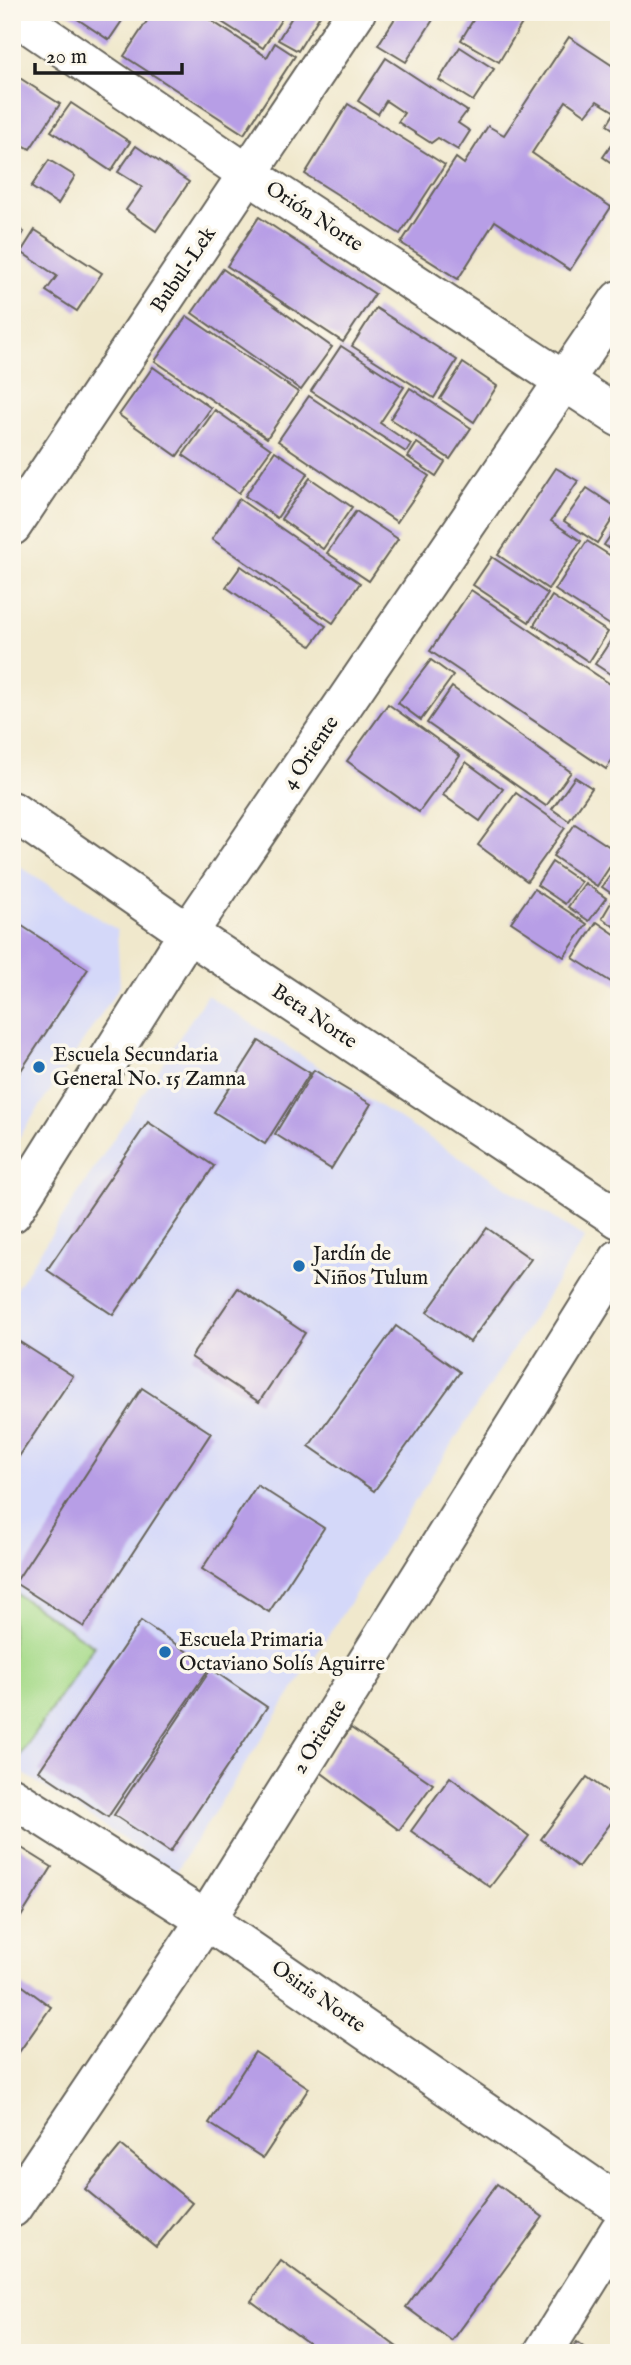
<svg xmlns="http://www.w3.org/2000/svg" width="631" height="2365" font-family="'IM FELL English',serif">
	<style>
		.built { fill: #d4d8f9 }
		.green { fill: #a6da89; stroke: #617b52; stroke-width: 2 }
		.building { fill: #b79ee6 }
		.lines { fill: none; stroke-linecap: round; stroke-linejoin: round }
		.minor-casing { stroke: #66635a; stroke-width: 42 }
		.minor { stroke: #fff; stroke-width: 38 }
		.poi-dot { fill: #1f6fb2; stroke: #fbf7ec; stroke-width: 2.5 }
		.labels { text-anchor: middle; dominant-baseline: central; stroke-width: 7; stroke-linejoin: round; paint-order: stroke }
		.street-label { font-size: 21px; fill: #1c1c1c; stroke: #fbf7ec }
		.poi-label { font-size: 21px; fill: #1c1c1c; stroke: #fbf7ec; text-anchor: start }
	</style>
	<rect width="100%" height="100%" fill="#fbf7ec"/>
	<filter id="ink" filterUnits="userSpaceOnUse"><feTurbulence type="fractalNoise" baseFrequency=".0143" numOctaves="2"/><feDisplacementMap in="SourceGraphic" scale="14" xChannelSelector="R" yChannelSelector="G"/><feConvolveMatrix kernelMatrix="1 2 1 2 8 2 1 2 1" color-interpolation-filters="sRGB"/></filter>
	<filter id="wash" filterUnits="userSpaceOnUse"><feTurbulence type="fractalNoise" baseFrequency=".00686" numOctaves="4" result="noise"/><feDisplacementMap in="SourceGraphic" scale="28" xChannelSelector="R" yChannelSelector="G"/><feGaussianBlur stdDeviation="1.57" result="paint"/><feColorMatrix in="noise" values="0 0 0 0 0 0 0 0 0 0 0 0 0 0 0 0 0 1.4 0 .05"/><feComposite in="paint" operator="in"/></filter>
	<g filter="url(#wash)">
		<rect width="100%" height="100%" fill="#f0e8cc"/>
		<g class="built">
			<path d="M12,861l105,69 3,56 -108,162z"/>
			<path d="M207,995l378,243 -410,635 -163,-107v-471z"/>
		</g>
		<path class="green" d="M12,1591l82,55 -75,111 -7,-4z"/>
		<g id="blocks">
			<g class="building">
				<path d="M67,12h61l-19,28z"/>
				<path d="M153,12h45l69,45 8,-14 20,13 -51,78 -120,-78z"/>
				<path d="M206,12h80l-23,36z"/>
				<path d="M295,12h27l-24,39 -20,-11z"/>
				<path d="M399,12h39l-32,50 -28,-17z"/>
				<path d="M478,12h44l5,3 -28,47 -38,-22z"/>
				<path d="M569,37l50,33v63l-12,-8 8,-13 -18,-11 -11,14 -20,-14 -34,52 79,54 -41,63 -75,-49 -37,58 -57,-36 55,-85 8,6 24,-38 16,9z"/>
				<path d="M460,47l34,22 -21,32 -34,-21z"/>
				<path d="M386,58l81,53 -9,12 12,8 -12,19 -20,-12 -7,5 -33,-21 6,-9 -18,-12 -8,13 -20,-13z"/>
				<path d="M12,73l48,31 -30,45 -13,-7 -5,7z"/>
				<path d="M71,103l59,39 -19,29 -60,-40z"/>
				<path d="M348,104l97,61 -45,69 -95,-60z"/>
				<path d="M619,134v34l-16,-11z"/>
				<path d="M136,146l53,36 -33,49 -30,-21 16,-23 -24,-15z"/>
				<path d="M49,160l26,16 -17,28 -27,-17z"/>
				<path d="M259,217l116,77 -32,48 -116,-76z"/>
				<path d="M12,224l12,8 -12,19z"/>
				<path d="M35,230l67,43 -25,38 -31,-20 11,-15 -36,-24z"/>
				<path d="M223,269l109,78 -31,43 -109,-77z"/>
				<path d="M376,308l81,52 -23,38 -82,-52z"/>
				<path d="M187,316l111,76 -31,46 -112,-77z"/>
				<path d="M341,346l63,41 -24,36 31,21 -5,8 -95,-61z"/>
				<path d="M463,363l34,23 -23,36 -34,-23z"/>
				<path d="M153,367l58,41 -34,48 -58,-41z"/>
				<path d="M410,388l61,40 -21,31 -60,-40z"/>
				<path d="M309,396l120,80 -32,46 -119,-81z"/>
				<path d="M215,410l56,39 -32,44 -56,-38z"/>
				<path d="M417,443l28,19 -9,14 -28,-19z"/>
				<path d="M275,451l33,22 -31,45 -32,-22z"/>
				<path d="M556,468l22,13 -27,40 30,20 -33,48 -50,-34z"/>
				<path d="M310,478l42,29 -29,42 -42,-30z"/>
				<path d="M587,488l32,21 -22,34 -33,-22z"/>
				<path d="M239,499l121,84 -27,40 -121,-84z"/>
				<path d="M356,511l42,28 -29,42 -42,-28z"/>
				<path d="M619,523v32l-15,-10z"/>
				<path d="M587,541l32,20v51l-9,13 -55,-35z"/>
				<path d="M492,557l56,37 -19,28 -56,-37z"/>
				<path d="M241,566l85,60 -15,20 -85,-59z"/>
				<path d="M471,590l148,100v60l-13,19 -176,-118z"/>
				<path d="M552,596l56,36 -19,30 -55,-37z"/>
				<path d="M619,628v52l-24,-16z"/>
				<path d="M431,660l22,16 -32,44 -23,-17z"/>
				<path d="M452,687l119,85 -25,34 -119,-83z"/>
				<path d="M388,704l72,52 -41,56 -72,-51z"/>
				<path d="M466,762l37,27 -23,32 -37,-26z"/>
				<path d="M575,777l17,11 -23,33 -17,-12z"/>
				<path d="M516,793l49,35 -38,53 -49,-36z"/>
				<path d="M575,824l44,29 -22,33 -44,-30z"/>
				<path d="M552,862l29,20 -16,22 -28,-19z"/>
				<path d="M619,863v67l-17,-12 13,-22 -13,-9z"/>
				<path d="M585,883l21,15 -17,23 -21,-14z"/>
				<path d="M534,889l53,35 -23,33 -53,-35z"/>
				<path d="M16,922l72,47 -76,115v-156z"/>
				<path d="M597,922l22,15v50l-46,-29z"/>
				<path d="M259,1041l51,32 -45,71 -51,-32z"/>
				<path d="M314,1070l57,34 -40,65 -56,-35z"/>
				<path d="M148,1122l66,44 -101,149 -66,-45z"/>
				<path d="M487,1228l44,31 -61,83 -43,-30z"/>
				<path d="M238,1288l67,45 -46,69 -68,-45z"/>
				<path d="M396,1326l64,46 -86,119 -65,-45z"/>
				<path d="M12,1337l61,39 -61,91z"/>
				<path d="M142,1388l69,45 -127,194 -69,-44z"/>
				<path d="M257,1485l67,43 -55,84 -67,-43z"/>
				<path d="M141,1621l69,46 -102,150 -69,-46z"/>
				<path d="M211,1669l56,38 -97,145 -56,-37z"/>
				<path d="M351,1728l82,56 -34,46 -80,-59z"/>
				<path d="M450,1777l79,59 -39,51 -79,-56z"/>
				<path d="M587,1777l32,23v12l-41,55 -37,-28z"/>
				<path d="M12,1842l40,25 -40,64z"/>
				<path d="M12,1978l39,29 -39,55z"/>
				<path d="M255,2052l54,36 -46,70 -54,-35z"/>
				<path d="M121,2145l71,58 -36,44 -71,-58z"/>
				<path d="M497,2184l46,33 -91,124 -46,-34z"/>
				<path d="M281,2261l124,92h-83l-71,-52z"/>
				<path d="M577,2342l14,11h-23z"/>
			</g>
		</g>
	</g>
	<g filter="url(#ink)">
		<use href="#blocks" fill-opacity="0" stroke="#66635a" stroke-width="2"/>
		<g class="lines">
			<defs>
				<g id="minor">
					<path d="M12,13l236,161 371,243"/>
					<path d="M12,526l344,-514"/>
					<path d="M12,811l176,122 431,286"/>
					<path d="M12,1213l176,-280 431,-633"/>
					<path d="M12,1797l194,123 413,285"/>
					<path d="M12,2208l194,-288 413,-661"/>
					<path d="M543,2353l76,-122"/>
				</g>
			</defs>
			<use href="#minor" class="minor-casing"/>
			<use href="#minor" class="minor"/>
		</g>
	</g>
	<g class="poi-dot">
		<circle cx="39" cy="1067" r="7"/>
		<circle cx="299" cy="1266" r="7"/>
		<circle cx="165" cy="1652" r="7"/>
	</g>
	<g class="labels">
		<g class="street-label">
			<text transform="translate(314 217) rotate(33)">Orión Norte</text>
			<text transform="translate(184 270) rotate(-56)">Bubul-Lek</text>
			<text transform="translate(311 753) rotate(-56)">4 Oriente</text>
			<text transform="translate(314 1017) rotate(34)">Beta Norte</text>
			<text transform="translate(320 1737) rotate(-58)">2 Oriente</text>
			<text transform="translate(318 1997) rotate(35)">Osiris Norte</text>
		</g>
		<g class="poi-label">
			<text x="53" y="1055">Escuela Secundaria<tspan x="53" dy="24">General No. 15 Zamna</tspan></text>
			<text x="313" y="1254">Jardín de<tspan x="313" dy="24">Niños Tulum</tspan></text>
			<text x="179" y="1640">Escuela Primaria<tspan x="179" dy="24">Octaviano Solís Aguirre</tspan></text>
		</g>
	</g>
	<rect width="631" height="2365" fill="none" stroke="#fbf7ec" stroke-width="42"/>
	<path d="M35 63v10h147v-10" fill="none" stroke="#1c1c1c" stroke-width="3.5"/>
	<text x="46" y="63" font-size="21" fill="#1c1c1c" stroke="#fbf7ec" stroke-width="5" paint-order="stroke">20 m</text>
</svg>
